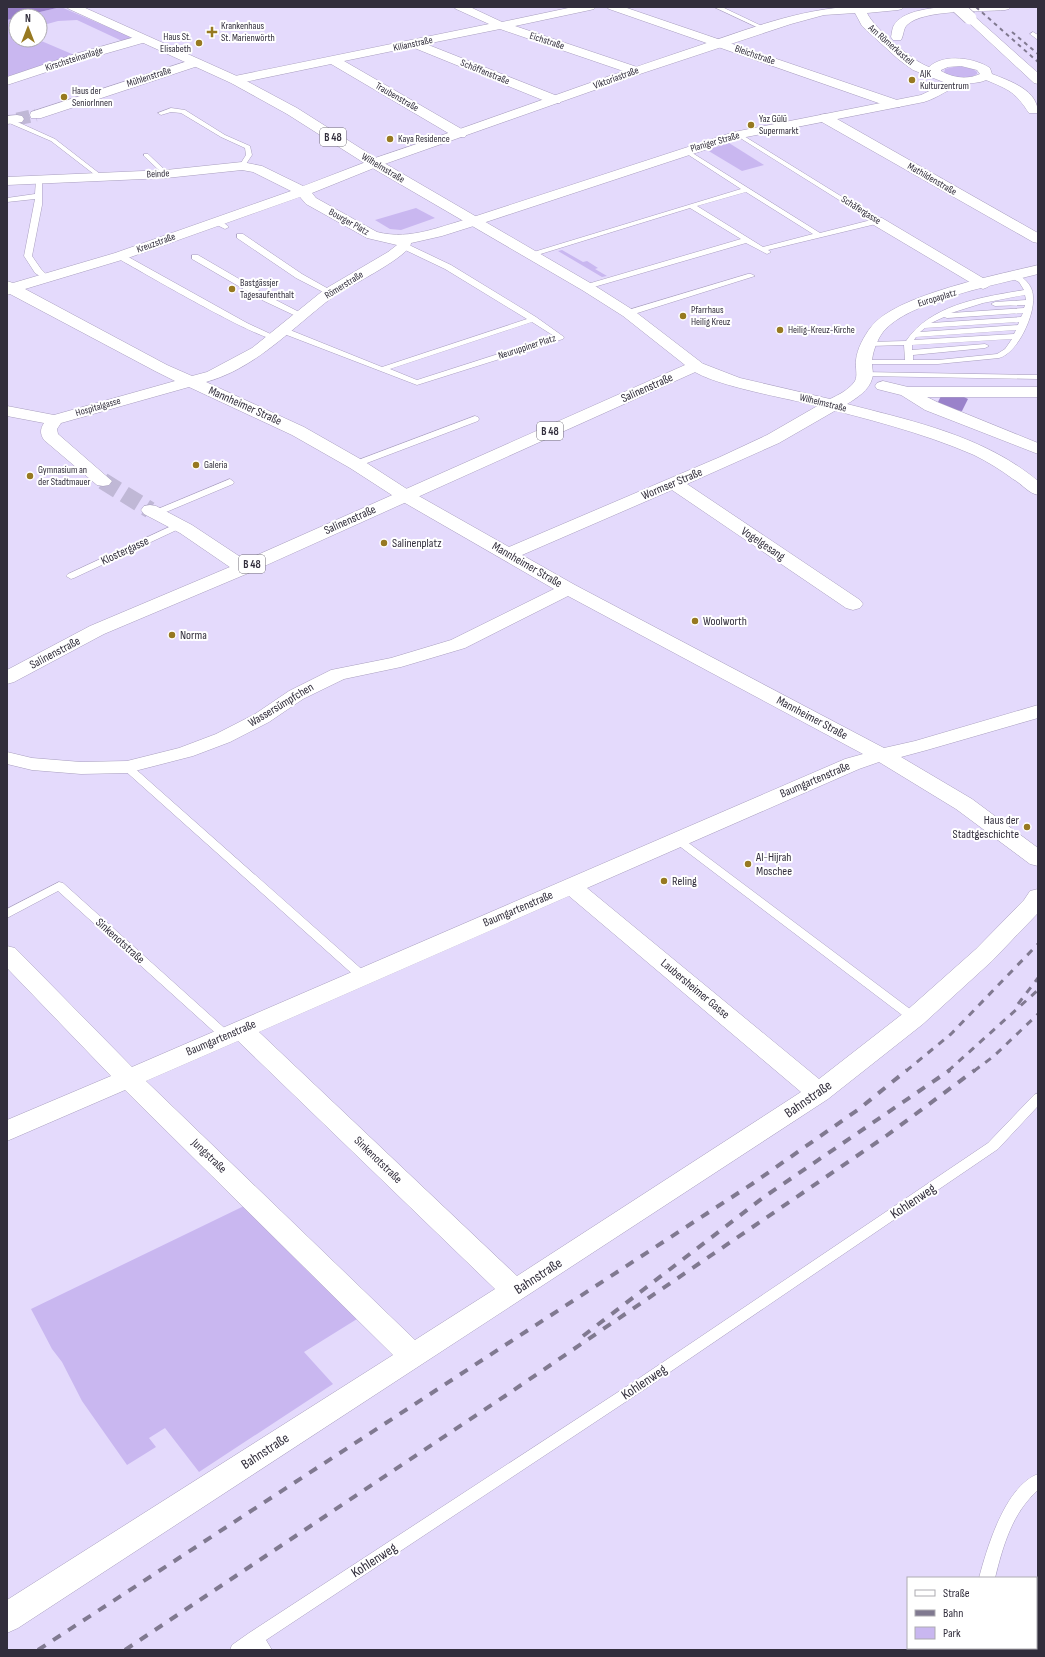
<svg xmlns="http://www.w3.org/2000/svg" width="1045" height="1657" font-family="'Sofia Sans Condensed',sans-serif">
	<style>
		.green { fill: #c9b7f0 }
		.water { fill: #9a82ca }
		.lines { fill: none; stroke-linecap: round; stroke-linejoin: round }
		.street-tunnel-far1 { stroke: #c0b8d6; stroke-width: 13; stroke-dasharray: 13 6; stroke-linecap: butt }
		.street-tunnel { stroke: #c0b8d6; stroke-width: 17; stroke-dasharray: 17 8; stroke-linecap: butt }
		.lane-casing { stroke: #a99fbf; stroke-width: 1 }
		.street-casing { stroke: #a99fbf; stroke-width: 1 }
		.secondary-casing { stroke: #a99fbf; stroke-width: 1 }
		.primary-casing { stroke: #a99fbf; stroke-width: 1 }
		.lane { fill: #fff; fill-rule: evenodd }
		.street { fill: #fff; fill-rule: evenodd }
		.secondary { fill: #fff; fill-rule: evenodd }
		.primary { fill: #fff; fill-rule: evenodd }
		.rail-far2 { stroke: #807990; stroke-width: 2; stroke-dasharray: 4 4; stroke-linecap: butt }
		.rail-far1 { stroke: #807990; stroke-width: 3; stroke-dasharray: 7 7; stroke-linecap: butt }
		.rail { stroke: #807990; stroke-width: 4; stroke-dasharray: 9 9; stroke-linecap: butt }
		.secondary-bridge-casing { stroke: #a99fbf; stroke-width: 14; stroke-linecap: butt }
		.secondary-bridge { stroke: #fff; stroke-width: 13 }
		.poi-dot { fill: #977921; stroke: #fff; stroke-width: 1.5 }
		.labels { text-anchor: middle; dominant-baseline: central; stroke-width: 4; stroke-linejoin: round; paint-order: stroke }
		.far-poi-label { font-size: 10px; fill: #322e3c; stroke: #fff; text-anchor: start }
		.far-street-label { font-size: 10px; fill: #322e3c; stroke: #fff }
		.shield { fill: #fff; stroke: #706d76; stroke-width: 1 }
		.shield-label { font-size: 11px; font-weight: bold; fill: #322e3c }
		.street-label { font-size: 12px; fill: #322e3c; stroke: #fff }
		.poi-label { font-size: 12px; fill: #322e3c; stroke: #fff; text-anchor: start }
		.near-street-label { font-size: 14px; fill: #322e3c; stroke: #fff }
	</style>
	<rect width="100%" height="100%" fill="#e4dafc"/>
	<g class="green">
		<path d="M61,7l72,31 -11,3 -45,-21 -19,1 -18,5v-10h-17z"/>
		<path d="M16,18v22h23l40,17 -72,24v-61z"/>
		<path d="M958,66l15,3 4,3v2c-9,6 -24,5 -33,-1l1,-4z"/>
		<path d="M729,143l35,22 -22,6 -35,-21z"/>
		<path d="M416,208l19,10 -34,12 -11,-1 -15,-9z"/>
		<path d="M562,250l21,12 4,-1 11,7 -3,1 12,7 -5,1 -44,-26z"/>
		<path d="M244,1206l113,113 -53,33 29,32 -134,88 -34,-44 -16,10 7,9 -29,18 -45,-64 -20,-39 -10,-13 -21,-40z"/>
	</g>
	<g class="water">
		<path d="M7,7h54l-38,9h-7v2l-9,2z"/>
		<path d="M941,396h21l6,3 -6,12 -10,-1 -15,-6z"/>
	</g>
	<g class="lines">
		<path class="street-tunnel-far1" d="M17,119l19,-4"/>
		<path class="street-tunnel" d="M103,481l47,29"/>
		<defs>
			<g id="lane">
				<path d="M714,7h8l44,21 -5,1z"/>
				<path d="M1033,32l5,3v5l-8,-6z"/>
				<path d="M171,108l14,2 40,25 25,11 2,9 -8,12 -5,-1 7,-11 -1,-7 -24,-11 -40,-24 -10,-1 -10,3 -3,-2z"/>
				<path d="M7,119h4l44,20 49,38 -5,1 -48,-37 -44,-19z"/>
				<path d="M739,133l142,88 -1,2 -112,27 3,2 -4,2 -21,-11 -159,46h-3v-4l157,-46 -51,-31 -156,48h-3l-4,-2 214,-65 -57,-37 -1,-1 3,-2 134,84 51,-13 -134,-84v-2zM746,192l67,42 -50,13 -66,-41z"/>
				<path d="M144,154h4l20,19v2h-4l-20,-19z"/>
				<path d="M39,178l3,2v25l-10,51 9,13 9,9 -4,2 -11,-7 -11,-17 11,-57 -28,3v-4l28,-4 1,-14z"/>
				<path d="M213,219h6l10,8 -4,2 -12,-6z"/>
				<path d="M237,234h6l59,40 32,18 -1,2h-6l-31,-16 -59,-40z"/>
				<path d="M401,244h6l44,21 85,52 28,20 -1,2 -146,46 -138,-53v-4h6l97,39 145,-48 -82,-50 -44,-21zM532,322l22,14 -137,44 -27,-11z"/>
				<path d="M117,254h6l124,69 30,14 -1,2c-15,3 -137,-69 -159,-81z"/>
				<path d="M192,255h6l72,42 35,18 -4,2h-3l-34,-16 -72,-42z"/>
				<path d="M748,274h3l4,2 -124,39h-3l-4,-2 1,-2z"/>
				<path d="M1011,274c5,0 8,2 12,4 6,5 10,11 10,19 2,17 -15,56 -34,61l-61,6h-74l-4,-2 4,-2h41l-1,-15 -34,1 -4,-2 4,-2 36,-1c25,-37 77,-44 118,-51l-5,-8 -8,-4zM1025,295l1,5 -31,2 -4,2 4,2 30,-1 -1,3 -73,5 32,-10zM1023,313l-2,4 -90,6 13,-6 3,1zM1019,322l-1,3 -98,7 5,-4zM1016,330l-2,4 -100,6 2,-3zM1012,339l-7,10 -8,5 -59,6h-25v-5l72,-7 4,-2 -4,-2 -73,6v-5z"/>
				<path d="M862,372l176,3v4l-173,-3h-3z"/>
				<path d="M475,416l3,1 1,2 -1,2 -119,45 -3,1 -4,-3 1,-2z"/>
				<path d="M230,479l4,3 -1,2 -74,31 -3,1 -5,-3 2,-2z"/>
				<path d="M180,522l5,3 -2,2 -109,51 -3,1 -5,-3 2,-2z"/>
				<path d="M127,764l4,1 235,208 2,3 -2,3h-8l-235,-210 -1,-2z"/>
				<path d="M678,836l4,2 236,177 2,3 -2,3 -4,1 -4,-1 -236,-179 -2,-2 2,-2z"/>
				<path d="M59,882l4,1 167,150 2,3 -2,3 -4,1 -4,-1 -164,-148 -51,27v-9z"/>
				<path d="M1038,1093v13l-40,43 -353,240 -379,251 6,10h-42l2,-5 17,-12 386,-252 353,-238 46,-48z"/>
				<path d="M1038,1474v16c-26,23 -35,56 -43,88h-16c8,-30 26,-92 59,-104z"/>
				<path d="M957,1648h17l-1,2h-17z"/>
			</g>
			<g id="street">
				<path d="M454,7h16l32,15 71,-15h23l-2,2 -4,1 -75,16 125,42 2,3 -2,3h-8l-132,-45 -74,15 134,53 1,3 -1,3h-10l-138,-56 -68,14 121,70 2,3 -2,3h-10l-124,-73 -96,20 -4,-1 -2,-3 2,-3 4,-1 254,-52 -33,-15z"/>
				<path d="M607,7h17l276,94 1,3 -1,3h-10l-281,-98z"/>
				<path d="M142,35l4,1 2,3 -2,3 -63,18 -76,25v-8l68,-23z"/>
				<path d="M194,59l4,1 2,3 -2,3 -157,52h-10l-1,-3 1,-3z"/>
				<path d="M825,114l5,1 208,118v10l-5,-1 -213,-121 -1,-3 1,-3z"/>
				<path d="M17,115l5,1 2,3 -2,3 -15,2v-8z"/>
				<path d="M374,159l5,1 2,3 -2,3 -67,27 4,5 61,34c35,9 65,-7 98,-15l5,1 2,3 -2,3 -38,12 -31,7c0,12 -57,41 -69,48 -12,7 -23,17 -34,26 -31,26 -62,54 -102,65l98,45 58,33 48,31 99,56 211,-90 47,-22 59,-34 6,-1 6,1 2,4 -2,4 -59,34 -92,41 173,116 3,4 -3,4 -7,2 -7,-2 -174,-118 -150,65 53,30 309,163 31,-7 123,-36v13l-111,32 -26,7 71,42 66,49v18l-8,-2 -74,-55 -77,-47 -20,7 -272,119 232,191 86,-67 71,-63 48,-49 6,-9 8,-2v24l-46,48 -69,63 -95,75 -810,529 -11,5v-33l386,-245 -268,-265 -118,51v-21l104,-44 -104,-108v-22l8,2 117,119 713,-308 18,-5 -295,-158 -103,52 -64,19 -57,12 -41,20 -34,23 -39,20 -37,14 -66,17 -46,1 -49,-4 -25,-6v-12l25,6 49,4 46,-1 52,-13 37,-14 39,-20 34,-23 42,-21 60,-12 60,-18 103,-51 -156,-90 -48,-31 -58,-33 -103,-48 -128,36 -4,6 1,5 54,47 -3,4 -6,1 -6,-1 -53,-45c-4,-6 -4,-11 0,-17l-37,-7v-10l47,9 121,-34 -20,-10 -145,-77 -3,1v-14l6,2 102,-30 176,-62 -38,-19 -11,-2 -76,8 -159,7v-8l159,-7 76,-8 20,4 41,20zM300,197l6,7 61,34 30,7 -9,7 -63,37 -73,59 -45,24 -15,4 -25,-11 -142,-76 100,-30zM569,896l232,196 -284,184 -258,-244zM238,1041l257,248 -80,51 -269,-259z"/>
				<path d="M877,217l5,1 106,63 3,3 -3,3 -5,2 -5,-2 -106,-63 -2,-3 2,-3z"/>
				<path d="M883,381l25,6h130v10h-111l10,5 101,41v11l-113,-44 -24,-15 -24,-6 -2,-3 2,-3z"/>
				<path d="M150,505l6,1 36,19 59,39 2,4 -2,4 -7,2 -7,-2 -57,-39 -36,-19 -3,-4 3,-4z"/>
			</g>
			<g id="secondary">
				<path d="M846,7h58l-2,2 -4,1 -31,3c8,16 45,48 62,54 15,-14 46,-9 61,1l2,6c18,7 46,16 46,39h-9c-14,-21 -19,-23 -43,-33 -8,4 -16,2 -24,5 -13,3 -24,13 -38,17l-183,36 -261,86 -5,1 -5,-1 -2,-3 2,-3 264,-86 187,-37 25,-12 -33,-13 -15,-11 -36,-33 -7,-13 -31,2 -33,9 -151,50 -261,92h-10l-2,-3 2,-3c106,-35 211,-75 317,-110 52,-17 105,-39 160,-43zM961,66l16,4 3,4c-13,6 -27,4 -39,-3v-1l7,-3z"/>
				<path d="M941,7h70l-2,2 -4,1c-23,2 -82,-1 -98,15 -4,4 -3,10 -6,15h-8l-2,-3c1,-4 1,-9 3,-12 9,-14 33,-16 47,-18z"/>
				<path d="M970,14l4,2 64,57v11l-4,-1 -68,-63 -2,-2 2,-2z"/>
				<path d="M1038,265v9c-38,10 -131,27 -155,58 -6,8 -11,21 -11,31 0,5 2,11 0,16 -3,11 -15,19 -25,25 66,17 137,32 191,77v14c-10,-2 -16,-11 -25,-16 -12,-9 -25,-17 -39,-24 -53,-23 -110,-37 -165,-51 -23,-6 -110,-21 -121,-38l2,-3 6,-2 44,17 90,21c8,-4 19,-9 25,-18 3,-6 0,-14 1,-21 1,-11 8,-24 15,-33 24,-32 126,-52 167,-62z"/>
			</g>
			<path id="primary" d="M67,7h16l156,70 58,31 82,52 213,124 41,26 69,53 2,3 -2,3 -451,203 -147,62 -90,48 -7,2v-14l83,-44 147,-62 448,-199 -62,-49 -41,-26 -213,-124 -82,-52 -56,-31 -162,-74z"/>
		</defs>
		<use href="#lane" class="lane-casing"/>
		<use href="#street" class="street-casing"/>
		<use href="#secondary" class="secondary-casing"/>
		<use href="#primary" class="primary-casing"/>
		<use href="#lane" class="lane"/>
		<use href="#street" class="street"/>
		<use href="#secondary" class="secondary"/>
		<use href="#primary" class="primary"/>
		<g class="rail-far2">
			<path d="M976,7l62,55"/>
			<path d="M1012,32l26,22"/>
		</g>
		<g class="rail-far1">
			<path d="M1018,1004l20,-26"/>
			<path d="M906,1071l45,-37 87,-90"/>
			<path d="M948,1071l90,-81"/>
			<path d="M974,1071l20,-15 44,-42"/>
		</g>
		<g class="rail">
			<path d="M583,1336l181,-139 186,-127"/>
			<path d="M38,1650l714,-466 107,-75 48,-39"/>
			<path d="M125,1650l380,-254 381,-260 89,-66"/>
		</g>
		<defs>
			<path id="secondary-bridge" d="M958,7l12,11"/>
		</defs>
		<use href="#secondary-bridge" class="secondary-bridge-casing"/>
		<use href="#secondary-bridge" class="secondary-bridge"/>
	</g>
	<g class="poi-dot">
		<path d="M210 26h4v4h4v4h-4v4h-4v-4h-4v-4h4z"/>
		<circle cx="199" cy="43" r="4"/>
		<circle cx="912" cy="80" r="4"/>
		<circle cx="64" cy="97" r="4"/>
		<circle cx="751" cy="125" r="4"/>
		<circle cx="390" cy="139" r="4"/>
		<circle cx="232" cy="289" r="4"/>
		<circle cx="683" cy="316" r="4"/>
		<circle cx="780" cy="330" r="4"/>
		<circle cx="196" cy="465" r="4"/>
		<circle cx="30" cy="476" r="4"/>
		<circle cx="384" cy="543" r="4"/>
		<circle cx="695" cy="621" r="4"/>
		<circle cx="172" cy="635" r="4"/>
		<circle cx="1027" cy="827" r="4"/>
		<circle cx="748" cy="864" r="4"/>
		<circle cx="664" cy="881" r="4"/>
	</g>
	<g class="labels">
		<g class="far-poi-label">
			<text x="221" y="26">Krankenhaus<tspan x="221" dy="12">St. Marienwörth</tspan></text>
			<text x="191" y="37" text-anchor="end">Haus St.<tspan x="191" dy="12">Elisabeth</tspan></text>
			<text x="920" y="74">AJK<tspan x="920" dy="12">Kulturzentrum</tspan></text>
			<text x="72" y="91">Haus der<tspan x="72" dy="12">SeniorInnen</tspan></text>
			<text x="759" y="119">Yaz Gülü<tspan x="759" dy="12">Supermarkt</tspan></text>
			<text x="398" y="139">Kaya Residence</text>
			<text x="240" y="283">Bastgässjer<tspan x="240" dy="12">Tagesaufenthalt</tspan></text>
			<text x="691" y="310">Pfarrhaus<tspan x="691" dy="12">Heilig Kreuz</tspan></text>
			<text x="788" y="330">Heilig-Kreuz-Kirche</text>
			<text x="204" y="465">Galeria</text>
			<text x="38" y="470">Gymnasium an<tspan x="38" dy="12">der Stadtmauer</tspan></text>
		</g>
		<g class="far-street-label">
			<text transform="translate(547 41) rotate(18)">Eichstraße</text>
			<text transform="translate(413 44) rotate(-12)">Kilianstraße</text>
			<text transform="translate(891 45) rotate(41)">Am Römerkastell</text>
			<text transform="translate(755 55) rotate(19)">Bleichstraße</text>
			<text transform="translate(74 59) rotate(-18)">Kirschsteinanlage</text>
			<text transform="translate(485 72) rotate(22)">Schöffenstraße</text>
			<text transform="translate(149 77) rotate(-18)">Mühlenstraße</text>
			<text transform="translate(616 78) rotate(-20)">Viktoriastraße</text>
			<text transform="translate(397 97) rotate(30)">Traubenstraße</text>
			<text transform="translate(715 142) rotate(-16)">Planiger Straße</text>
			<text transform="translate(383 168) rotate(31)">Wilhelmstraße</text>
			<text transform="translate(158 174) rotate(-3)">Beinde</text>
			<text transform="translate(932 179) rotate(30)">Mathildenstraße</text>
			<text transform="translate(861 210) rotate(32)">Schäfergasse</text>
			<text transform="translate(349 222) rotate(29)">Bourger Platz</text>
			<text transform="translate(156 243) rotate(-20)">Kreuzstraße</text>
			<text transform="translate(344 285) rotate(-32)">Römerstraße</text>
			<text transform="translate(937 298) rotate(-17)">Europaplatz</text>
			<text transform="translate(527 347) rotate(-18)">Neuruppiner Platz</text>
			<text transform="translate(823 403) rotate(14)">Wilhelmstraße</text>
			<text transform="translate(98 407) rotate(-16)">Hospitalgasse</text>
		</g>
		<g class="shield">
			<rect x="320" y="128" width="26" height="18" rx="3"/>
			<rect x="537" y="422" width="26" height="18" rx="3"/>
			<rect x="239" y="555" width="26" height="18" rx="3"/>
		</g>
		<g class="shield-label">
			<text x="333" y="137">B 48</text>
			<text x="550" y="431">B 48</text>
			<text x="252" y="564">B 48</text>
		</g>
		<g class="street-label">
			<text transform="translate(647 388) rotate(-24)">Salinenstraße</text>
			<text transform="translate(245 406) rotate(24)">Mannheimer Straße</text>
			<text transform="translate(672 484) rotate(-23)">Wormser Straße</text>
			<text transform="translate(350 520) rotate(-24)">Salinenstraße</text>
			<text transform="translate(763 544) rotate(34)">Vogelgesang</text>
			<text transform="translate(125 551) rotate(-25)">Klostergasse</text>
			<text transform="translate(527 565) rotate(30)">Mannheimer Straße</text>
			<text transform="translate(55 653) rotate(-28)">Salinenstraße</text>
			<text transform="translate(281 705) rotate(-31)">Wassersümpfchen</text>
			<text transform="translate(812 718) rotate(28)">Mannheimer Straße</text>
			<text transform="translate(815 780) rotate(-23)">Baumgartenstraße</text>
			<text transform="translate(518 909) rotate(-23)">Baumgartenstraße</text>
			<text transform="translate(120 941) rotate(42)">Sinkenotstraße</text>
			<text transform="translate(695 989) rotate(40)">Laubersheimer Gasse</text>
			<text transform="translate(221 1038) rotate(-23)">Baumgartenstraße</text>
			<text transform="translate(209 1156) rotate(44)">Jungstraße</text>
			<text transform="translate(378 1160) rotate(44)">Sinkenotstraße</text>
		</g>
		<g class="poi-label">
			<text x="392" y="543">Salinenplatz</text>
			<text x="703" y="621">Woolworth</text>
			<text x="180" y="635">Norma</text>
			<text x="1019" y="820" text-anchor="end">Haus der<tspan x="1019" dy="14">Stadtgeschichte</tspan></text>
			<text x="756" y="857">Al-Hijrah<tspan x="756" dy="14">Moschee</tspan></text>
			<text x="672" y="881">Reling</text>
		</g>
		<g class="near-street-label">
			<text transform="translate(808 1099) rotate(-35)">Bahnstraße</text>
			<text transform="translate(913 1201) rotate(-34)">Kohlenweg</text>
			<text transform="translate(538 1276) rotate(-33)">Bahnstraße</text>
			<text transform="translate(644 1382) rotate(-34)">Kohlenweg</text>
			<text transform="translate(265 1451) rotate(-33)">Bahnstraße</text>
			<text transform="translate(374 1560) rotate(-33)">Kohlenweg</text>
		</g>
	</g>
	<rect width="1045" height="1657" fill="none" stroke="#322e3c" stroke-width="16"/>
	<rect x="907" y="1577" width="130" height="72" fill="#ffffff" stroke="#adabb1"/>
	<rect x="915" y="1590" width="20" height="6" fill="#ffffff" stroke="#adabb1"/>
	<text x="943" y="1597" font-size="12" fill="#322e3c">Straße</text>
	<rect x="915" y="1610" width="20" height="6" fill="#807990" stroke="#adabb1"/>
	<text x="943" y="1617" font-size="12" fill="#322e3c">Bahn</text>
	<rect x="915" y="1627" width="20" height="12" fill="#c9b7f0" stroke="#adabb1"/>
	<text x="943" y="1637" font-size="12" fill="#322e3c">Park</text>
	<g transform="translate(28 28)"><circle r="19" fill="#ffffff" stroke="#adabb1"/>
	<path d="M0-3L7 15L0 10L-7 15Z" fill="#977921"/>
	<text y="-6" font-size="11" font-weight="bold" text-anchor="middle" fill="#322e3c">N</text>
	</g>
</svg>
